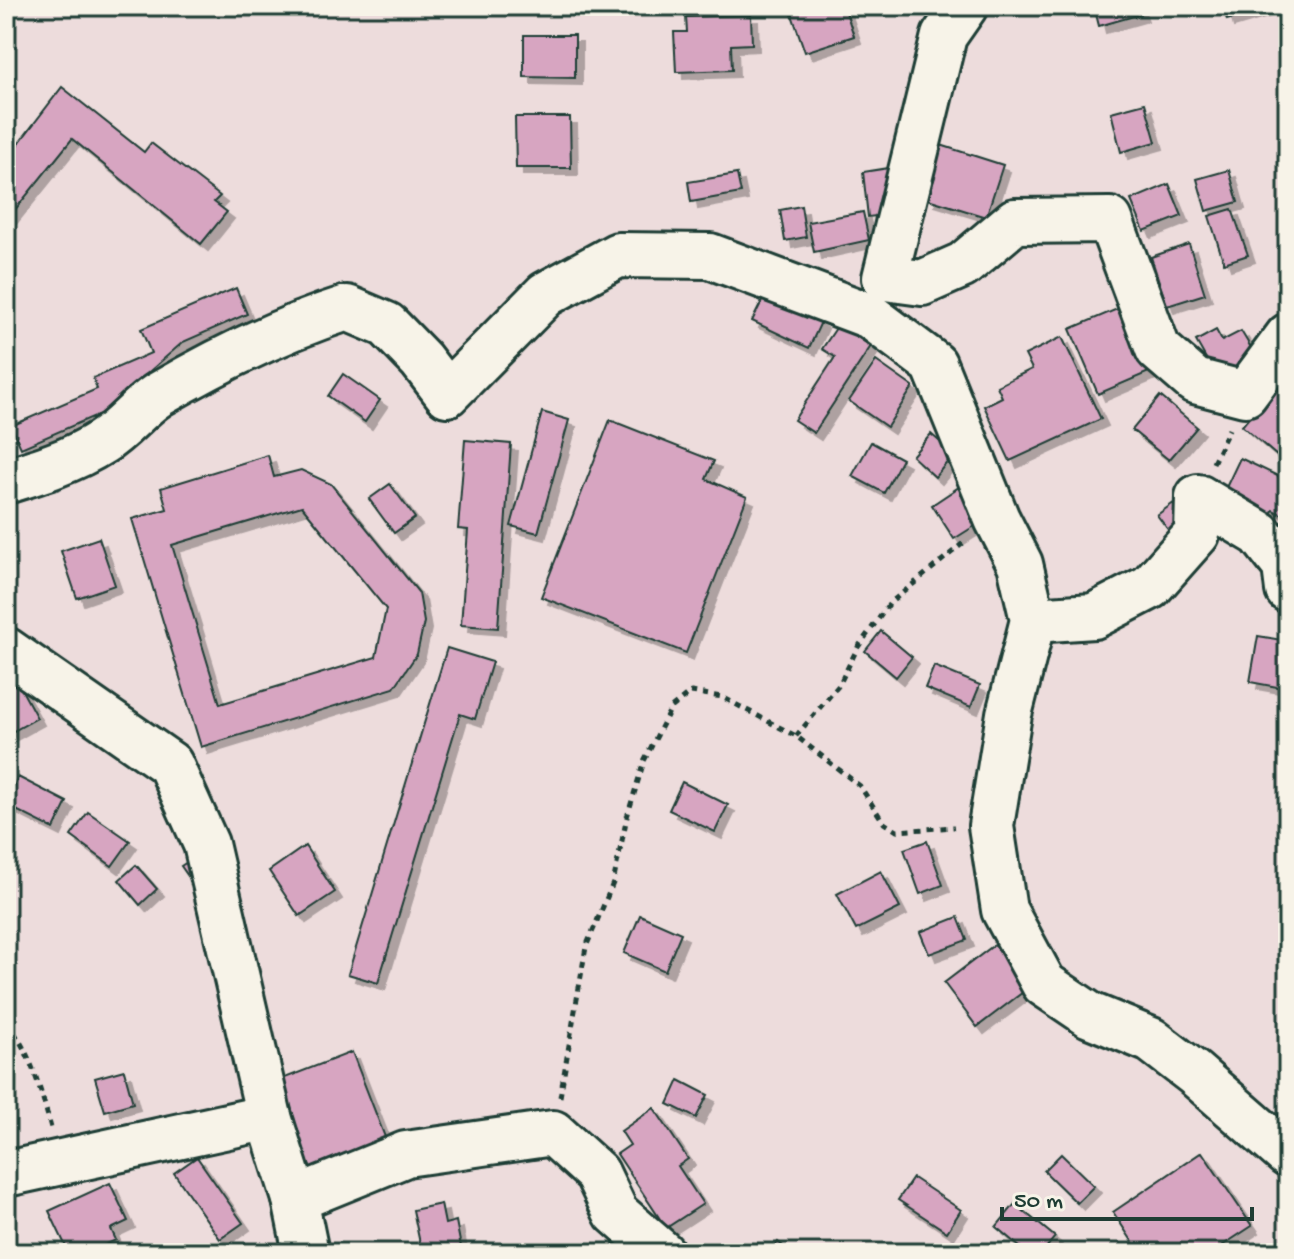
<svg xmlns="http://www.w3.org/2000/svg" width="1294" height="1259" font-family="'Gochi Hand',sans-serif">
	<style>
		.building { fill: #d7a5c1; stroke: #1f3d34; stroke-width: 2; fill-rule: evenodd; filter: url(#shadow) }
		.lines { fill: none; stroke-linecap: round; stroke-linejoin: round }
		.minor-casing { stroke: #1f3d34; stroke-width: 50 }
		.path { stroke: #1f3d34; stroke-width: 5; stroke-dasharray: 6 6; stroke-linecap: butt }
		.minor { stroke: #f7f3e8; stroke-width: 44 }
	</style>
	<defs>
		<filter id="shadow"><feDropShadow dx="7" dy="7" stdDeviation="0" flood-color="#0004"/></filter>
	</defs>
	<rect width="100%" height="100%" fill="#eddcdc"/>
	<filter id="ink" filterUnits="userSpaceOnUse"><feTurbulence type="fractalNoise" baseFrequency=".0125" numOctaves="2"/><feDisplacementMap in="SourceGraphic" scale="16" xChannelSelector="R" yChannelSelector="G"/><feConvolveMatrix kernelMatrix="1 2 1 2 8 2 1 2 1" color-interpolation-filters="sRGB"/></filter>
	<g filter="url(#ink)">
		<g class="building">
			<path d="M789,6h55l10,30 -49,16z"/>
			<path d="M1094,6h44l3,8 -42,12z"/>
			<path d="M1223,6h47l1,1 -44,13z"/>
			<path d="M751,15l1,29 -21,1 1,25 -56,2 -2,-40h13l-1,-15z"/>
			<path d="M524,35h51v43l-51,-1z"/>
			<path d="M62,87l82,65 7,-9 69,53 -6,6 13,10 -26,32 -129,-105 -66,82v-61z"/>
			<path d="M1145,103l11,39 -35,10 -10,-40z"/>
			<path d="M515,117h55l1,51h-55z"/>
			<path d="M928,141l75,24 -17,52 -58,-18 7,-22 -17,-5z"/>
			<path d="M889,168l5,46 -26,3 -5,-45z"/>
			<path d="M1229,170l9,32 -32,9 -9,-32z"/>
			<path d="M737,174l4,19 -50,9 -3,-20z"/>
			<path d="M1169,184l13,32 -38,15 -13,-31z"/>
			<path d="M801,206l5,31 -21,4 -5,-31z"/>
			<path d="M1232,209l16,46 -24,8 -15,-47z"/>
			<path d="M863,212l6,28 -55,12 -6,-30z"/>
			<path d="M1189,244l16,50 -38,12 -16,-49z"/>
			<path d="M236,288l11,26 -64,28 -81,71 -81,35 -10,-22 86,-37 -4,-11 58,-25 -10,-24z"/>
			<path d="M765,295l56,27 -12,26 -57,-27z"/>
			<path d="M1129,304l27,65 -58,25 -28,-65z"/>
			<path d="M838,325l33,21 -57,87 -20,-13 41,-63 -13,-8z"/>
			<path d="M1216,330l6,11 19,-10 15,25 -39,22 -21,-37z"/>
			<path d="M1062,337l39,82 -91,42 -26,-55 18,-9 -5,-11 35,-17 -7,-14z"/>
			<path d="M876,361l37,26 -26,40 -38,-26z"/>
			<path d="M343,374l37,26 -15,22 -37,-26z"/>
			<path d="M1278,383l10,8v52l-11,13 -35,-30z"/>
			<path d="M1160,396l37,31 -28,33 -37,-30z"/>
			<path d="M542,412l27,8 -31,113 -27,-7z"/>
			<path d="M610,420l104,41 -8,18 41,18 -61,156 -145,-56z"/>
			<path d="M931,434l23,20 -19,23 -23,-21z"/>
			<path d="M465,440l46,4 -13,184 -37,-3 7,-95 -10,-1z"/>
			<path d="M871,442l31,17 -18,34 -32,-17z"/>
			<path d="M268,455l6,22 27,-7 30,14 88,109 5,29 -7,32 -23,34 -193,59 -69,-228 35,-10 -6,-21zM302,506l84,103 -10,48 -156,47 -48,-159z"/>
			<path d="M1240,458l48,23v29l-3,6 -12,-6 -6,12 -47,-22z"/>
			<path d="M390,484l25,34 -21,15 -25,-34z"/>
			<path d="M959,487l22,35 -27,17 -22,-34z"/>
			<path d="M1175,502l15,5 -18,28 -15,-20z"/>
			<path d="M99,538l16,47 -38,13 -16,-47z"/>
			<path d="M881,631l31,26 -16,20 -31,-26z"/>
			<path d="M1258,636l30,5v48l-38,-7z"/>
			<path d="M447,648l45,14 -17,57 -15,-5 -82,269 -30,-9z"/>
			<path d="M934,666l46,19 -9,22 -46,-19z"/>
			<path d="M12,672l25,46 -27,15 -4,-5v-53z"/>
			<path d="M18,777l49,25 -13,27 -48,-24z"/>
			<path d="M682,782l46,23 -13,27 -46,-22z"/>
			<path d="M88,812l42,29 -18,25 -41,-30z"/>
			<path d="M927,841l16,44 -23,9 -16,-45z"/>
			<path d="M305,846l30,46 -36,24 -30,-45z"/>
			<path d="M193,858l9,12 -12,9 -9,-13z"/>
			<path d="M136,865l21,24 -17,16 -21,-25z"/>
			<path d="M881,871l19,37 -44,22 -19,-36z"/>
			<path d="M640,915l41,18 -16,38 -41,-18z"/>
			<path d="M958,917l9,23 -38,14 -9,-22z"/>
			<path d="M998,942l33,44 -54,41 -33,-44z"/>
			<path d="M352,1052l36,93 -76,28 -35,-92z"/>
			<path d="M124,1070l9,33 -28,8 -10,-33z"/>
			<path d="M679,1080l29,15 -12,23 -28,-14z"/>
			<path d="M654,1108l34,51 -10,7 25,38 -37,24 -49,-74 13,-9 -9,-14z"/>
			<path d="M1202,1152l50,74 -41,27h-71l-27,-41z"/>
			<path d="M1061,1154l33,32 -17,17 -33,-32z"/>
			<path d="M197,1157l46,66 -23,16 -46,-66z"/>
			<path d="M913,1178l48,32 -14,22 -49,-32z"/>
			<path d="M110,1183l18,38 -17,8 5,11 -29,13h-18l-20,-42z"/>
			<path d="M441,1204l4,20 11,-3 5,26 -39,6 -9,-43z"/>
			<path d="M1015,1204l40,33 -13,16h-15l-31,-26z"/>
			<path d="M778,1242l14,11h-41l7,-9 11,9z"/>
		</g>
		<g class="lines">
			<defs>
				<g id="minor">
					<path d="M965,6l-21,30 -59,242 37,5 41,-18 52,-44 95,-1 48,129 37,32 50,13 43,-58"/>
					<path d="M6,481c33,-10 66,-20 96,-39 21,-13 36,-34 56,-47 60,-35 123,-66 189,-87l40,17 34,35 26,34 99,-100 72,-39 92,1 160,60 64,48 63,155 23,45 13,56 -24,94 -18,112 13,84 40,74 46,31 61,25 43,33 94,82"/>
					<path d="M1033,620l61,-4 56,-29 47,-53 1,-37 62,37 25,32 3,24"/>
					<path d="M6,650l164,114 36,80 63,273 26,82 11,54"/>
					<path d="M6,1174l263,-57"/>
					<path d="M295,1199l111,-45 147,-21 44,40 19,40 46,40"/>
				</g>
			</defs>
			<use href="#minor" class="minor-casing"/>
			<g class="path">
				<path d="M1213,463l16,-34"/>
				<path d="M796,736l43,-51 19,-38 32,-44 77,-63"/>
				<path d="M6,1024c23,20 37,74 45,104"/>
				<path d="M560,1097l26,-150 27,-64 14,-66 17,-56 27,-53 20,-16 31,5 74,39 64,50 24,37 13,8 57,-4"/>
			</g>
			<use href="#minor" class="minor"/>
		</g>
	</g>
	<rect width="1294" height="1259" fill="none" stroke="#f7f3e8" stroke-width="32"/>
	<rect x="16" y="16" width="1262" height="1227" fill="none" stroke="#1f3d34" stroke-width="3" filter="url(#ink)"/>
	<path d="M1002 1207v12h250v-12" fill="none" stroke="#1f3d34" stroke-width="4"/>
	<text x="1014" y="1207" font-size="24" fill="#1f3d34" stroke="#f7f3e8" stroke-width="6" paint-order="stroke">50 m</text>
</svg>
